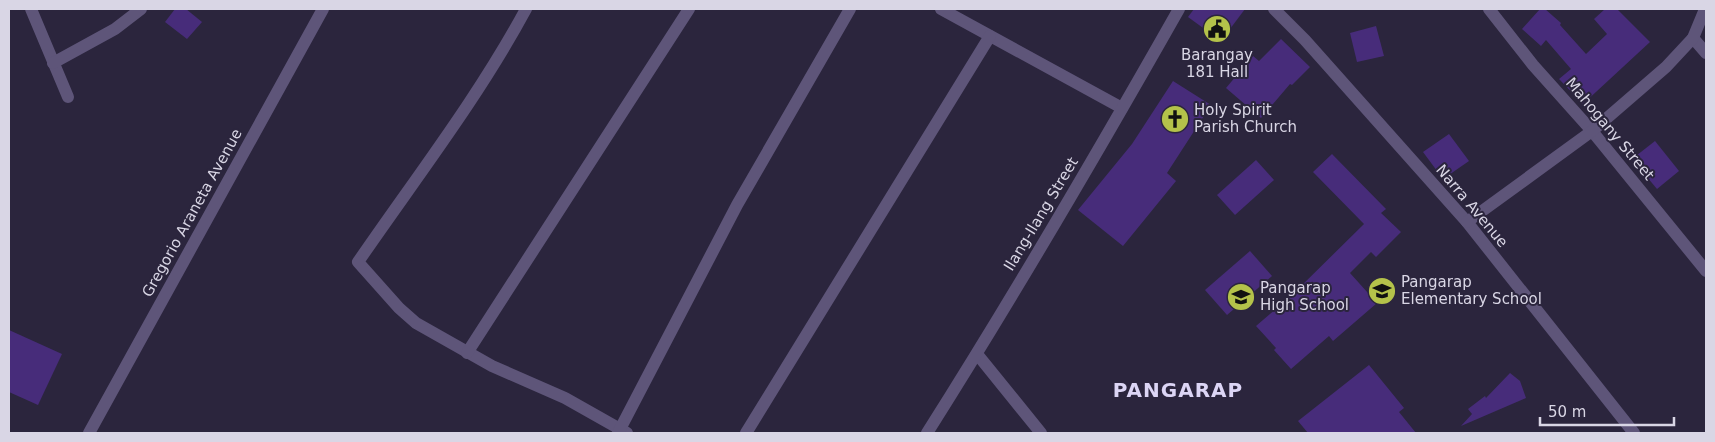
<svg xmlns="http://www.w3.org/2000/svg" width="1715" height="442" font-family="'DejaVu Sans',sans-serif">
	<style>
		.building { fill: #472c7a }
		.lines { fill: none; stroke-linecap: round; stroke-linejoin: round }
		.minor { stroke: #5e5579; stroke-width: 12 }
		.labels { text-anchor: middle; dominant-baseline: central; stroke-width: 4; stroke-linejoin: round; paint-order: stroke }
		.poi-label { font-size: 15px; fill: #d9d6e5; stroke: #2b253d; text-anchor: start }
		.street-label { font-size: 15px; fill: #d9d6e5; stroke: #2b253d }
		.district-label { font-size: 20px; font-weight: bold; letter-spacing: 1px; fill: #dcd5f5; stroke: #2b253d }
	</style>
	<rect width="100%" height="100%" fill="#2b253d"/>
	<g class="building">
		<path d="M175,9h11l16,13 -15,17 -22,-17z"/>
		<path d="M1194,9h51l-24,32 -33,-24z"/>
		<path d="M1540,9h5l16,14 -1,2 26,29 21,-20 -13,-15 11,-10h12l33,33 -67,62 -24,-25 12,-10 -25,-29 -5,6 -19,-17z"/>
		<path d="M1376,26l8,30 -27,6 -7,-29z"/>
		<path d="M1281,39l29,28 -18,18 -2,-1 -29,34 -35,-30 27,-32 6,5z"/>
		<path d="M1173,81l38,24 -44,68 9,8 -53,65 -45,-36 54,-66z"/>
		<path d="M1449,134l20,27 -26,18 -20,-27z"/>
		<path d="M1655,141l24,30 -22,18 -25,-30z"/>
		<path d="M1332,154l54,55 -5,4 20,19 -25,25 -5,-5 -21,21 27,30 -44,38 -4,-5 -38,33 -17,-19 2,-2 -20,-22 34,-29 74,-73 -51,-52z"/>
		<path d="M1256,160l18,20 -39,35 -18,-20z"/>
		<path d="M1250,251l22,25 -45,39 -22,-25z"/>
		<path d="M9,330l53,24 -24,51 -29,-13z"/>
		<path d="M1369,365l35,43 -5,4 17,21h-108l-10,-12z"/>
		<path d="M1510,373l10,8 6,17 -65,28 11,-12 -4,-5 17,-13 1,2z"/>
	</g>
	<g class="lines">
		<g class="minor">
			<path d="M31,9l37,88"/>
			<path d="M526,9c-48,89 -111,170 -168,253l41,46 17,15 76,43 73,32 62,35"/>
			<path d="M941,9l181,99"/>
			<path d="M1274,9l31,31 162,182 167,211"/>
			<path d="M1489,9l44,56 59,66 114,140"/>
			<path d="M1693,38l13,15"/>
			<path d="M53,63l62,-34 26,-20"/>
			<path d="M1467,222l125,-91 74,-64 27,-29 12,-29"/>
			<path d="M467,353l222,-344"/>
			<path d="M977,354l64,79"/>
			<path d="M89,433l234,-424"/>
			<path d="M618,433l119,-228 113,-196"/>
			<path d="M746,433l244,-397"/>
			<path d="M927,433c88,-139 171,-281 252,-424"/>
		</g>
	</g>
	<defs>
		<symbol id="civic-disc" viewBox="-11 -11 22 22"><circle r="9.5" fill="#b4c24a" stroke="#2b253d"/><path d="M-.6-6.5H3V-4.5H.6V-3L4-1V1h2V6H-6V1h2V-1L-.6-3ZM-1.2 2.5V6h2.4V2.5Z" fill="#111"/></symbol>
		<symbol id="church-disc" viewBox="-11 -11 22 22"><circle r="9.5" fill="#b4c24a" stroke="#2b253d"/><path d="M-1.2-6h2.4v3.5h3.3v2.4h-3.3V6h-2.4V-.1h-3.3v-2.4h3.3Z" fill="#111"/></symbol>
		<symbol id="school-disc" viewBox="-11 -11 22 22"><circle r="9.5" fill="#b4c24a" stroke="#2b253d"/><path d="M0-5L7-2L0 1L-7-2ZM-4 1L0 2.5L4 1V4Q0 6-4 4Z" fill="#111"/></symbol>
	</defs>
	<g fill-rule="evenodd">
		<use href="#civic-disc" x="1201" y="13" width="32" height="32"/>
		<use href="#church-disc" x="1159" y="103" width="32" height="32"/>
		<use href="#school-disc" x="1366" y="275" width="32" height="32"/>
		<use href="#school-disc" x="1225" y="281" width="32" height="32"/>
	</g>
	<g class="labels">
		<g class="poi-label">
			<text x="1217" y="55" text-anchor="middle">Barangay<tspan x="1217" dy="17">181 Hall</tspan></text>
			<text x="1194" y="110">Holy Spirit<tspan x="1194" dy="17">Parish Church</tspan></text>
			<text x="1401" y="282">Pangarap<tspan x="1401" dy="17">Elementary School</tspan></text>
			<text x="1260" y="288">Pangarap<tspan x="1260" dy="17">High School</tspan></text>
		</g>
		<g class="street-label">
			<text transform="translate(1610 129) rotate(50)">Mahogany Street</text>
			<text transform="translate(1472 206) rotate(50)">Narra Avenue</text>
			<text transform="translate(192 213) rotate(-61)">Gregorio Araneta Avenue</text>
			<text transform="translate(1041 214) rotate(-59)">Ilang-Ilang Street</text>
		</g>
		<g class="district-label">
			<text x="1178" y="390">PANGARAP</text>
		</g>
	</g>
	<rect width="1715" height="442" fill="none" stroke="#d9d6e5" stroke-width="20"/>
	<path d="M1540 417v8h134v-8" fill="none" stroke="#d9d6e5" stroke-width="2.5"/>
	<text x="1548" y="417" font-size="15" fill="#d9d6e5" stroke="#2b253d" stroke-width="4" paint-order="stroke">50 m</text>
</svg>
